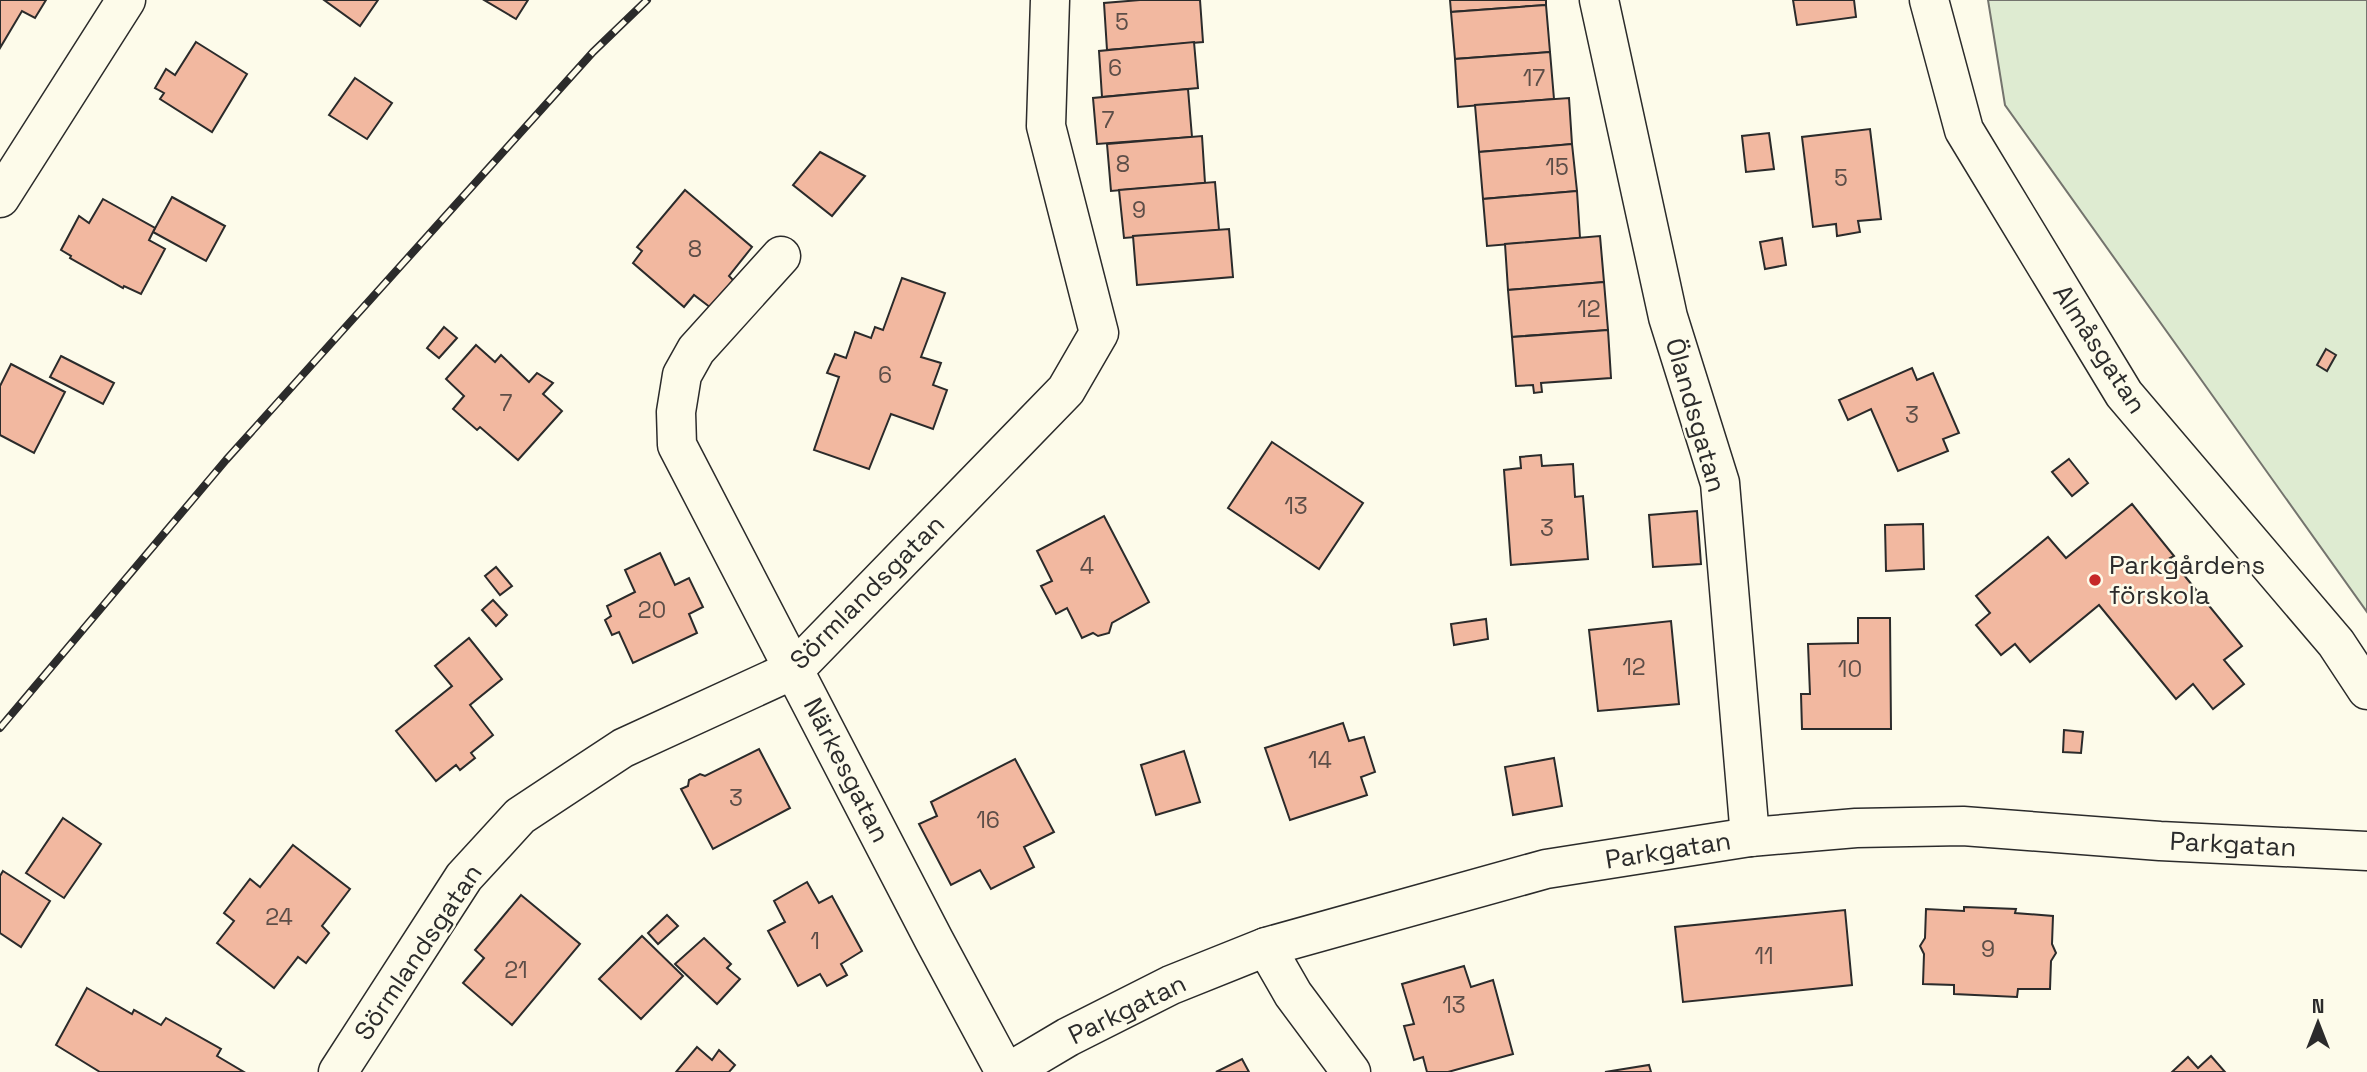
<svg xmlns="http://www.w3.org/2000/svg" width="2367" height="1072" font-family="'Space Grotesk',sans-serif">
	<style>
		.green { fill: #deebd1; stroke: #74746e; stroke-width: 2 }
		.building { fill: #f2b8a0; stroke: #2b2b2b; stroke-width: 2 }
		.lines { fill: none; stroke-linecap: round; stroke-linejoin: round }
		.street-casing { stroke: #2b2b2b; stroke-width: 41 }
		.street { stroke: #fdfbea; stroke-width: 38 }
		.rail-casing { stroke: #2b2b2b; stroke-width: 8 }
		.rail { stroke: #fdfbea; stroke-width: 5; stroke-dasharray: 16; stroke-linecap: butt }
		.poi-dot { fill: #c62828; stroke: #fdfbea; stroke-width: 2.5 }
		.labels { text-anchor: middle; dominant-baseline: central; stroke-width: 5; stroke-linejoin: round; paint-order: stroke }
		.number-label { font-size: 23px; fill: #5d4e48 }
		.street-label { font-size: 26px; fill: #2b2b2b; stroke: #fdfbea }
		.poi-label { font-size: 26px; fill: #2b2b2b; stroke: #fdfbea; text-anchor: start }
	</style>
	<rect width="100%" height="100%" fill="#fdfbea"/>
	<path class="green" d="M1988,0h379v612l-362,-507z"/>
	<g class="building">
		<path d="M0,0h46l-11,18 -13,-7 -22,37z"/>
		<path d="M324,0h54l-18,26z"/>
		<path d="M484,0h44l-12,19z"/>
		<path d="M1140,0h60l3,42 -96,8 -3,-47z"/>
		<path d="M1450,0h96v5l-95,7z"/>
		<path d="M1793,0h61l2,17 -59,8z"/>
		<path d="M1546,5l4,47 -95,7 -4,-47z"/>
		<path d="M196,42l51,32 -35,58 -52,-33 4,-6 -9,-5 11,-19 9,6z"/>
		<path d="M1194,42l4,46 -96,9 -3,-46z"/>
		<path d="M1550,52l4,47 -96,8 -3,-48z"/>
		<path d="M355,78l37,25 -25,36 -38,-24z"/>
		<path d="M1188,89l4,48 -95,7 -4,-46z"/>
		<path d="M1569,98l3,46 -93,8 -4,-47z"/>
		<path d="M1870,129l11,90 -23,2 2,11 -23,4 -1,-12 -23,3 -11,-90z"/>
		<path d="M1769,133l5,36 -28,3 -4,-36z"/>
		<path d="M1202,136l3,47 -94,8 -4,-47z"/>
		<path d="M1572,144l5,47 -94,8 -4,-47z"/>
		<path d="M820,152l45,24 -33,40 -39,-31z"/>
		<path d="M1215,182l4,48 -95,8 -5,-48z"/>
		<path d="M685,190l67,57 -23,29 5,5 -23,27 -17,-13 -10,12 -51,-44 9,-12 -5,-4z"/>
		<path d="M1577,191l3,47 -93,8 -4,-47z"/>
		<path d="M172,197l53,29 -19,35 -53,-29z"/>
		<path d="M103,199l52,29 -6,12 16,9 -24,45 -17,-8 -1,2 -53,-30 1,-2 -10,-6 18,-34 10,7z"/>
		<path d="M1229,229l4,48 -96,8 -4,-49z"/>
		<path d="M1600,236l4,46 -96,8 -3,-46z"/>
		<path d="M1782,238l4,27 -21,4 -5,-27z"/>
		<path d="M902,278l43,15 -24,64 20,6 -8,22 14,5 -14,39 -42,-15 -22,55 -55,-19 25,-73 -12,-4 8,-19 11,4 9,-26 16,6 4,-11 8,3z"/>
		<path d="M1604,282l4,48 -96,7 -4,-47z"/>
		<path d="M444,327l13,11 -18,20 -12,-10z"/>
		<path d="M1608,330l3,48 -70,5 1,9 -8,1 -1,-8 -17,1 -4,-49z"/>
		<path d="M476,345l19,17 6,-7 28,27 8,-9 16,10 -10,11 19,17 -44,49 -38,-33 -3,3 -24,-21 11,-13 -18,-17z"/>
		<path d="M2326,349l10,6 -9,16 -10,-6z"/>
		<path d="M61,356l53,27 -11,21 -53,-27z"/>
		<path d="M11,364l54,28 -31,61 -34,-18v-49z"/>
		<path d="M1912,368l5,12 16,-7 26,60 -16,6 5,12 -50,20 -27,-62 -23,11 -9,-20z"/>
		<path d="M1272,442l91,61 -44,66 -91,-61z"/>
		<path d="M1541,455l1,11 31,-2 2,33 8,-1 5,63 -77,6 -7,-95 17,-2 -1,-11z"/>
		<path d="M2069,459l19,24 -16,13 -20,-24z"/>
		<path d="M2132,504l42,52 -4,2 72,88 -18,14 20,24 -31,25 -20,-25 -17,15 -77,-94 -69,57 -15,-18 -14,11 -25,-30 14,-12 -14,-17 72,-59 18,21z"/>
		<path d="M1697,511l4,53 -48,3 -4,-52z"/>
		<path d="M1104,516l45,86 -37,21 -3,10 -11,3 -5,-3 -11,5 -15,-30 -11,6 -15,-28 11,-5 -15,-30z"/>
		<path d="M1923,524l1,45 -38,2 -1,-46z"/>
		<path d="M660,553l15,32 14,-7 14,29 -14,7 8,19 -64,30 -14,-31 -7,3 -7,-15 6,-4 -4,-10 28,-14 -10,-22z"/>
		<path d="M496,567l16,19 -12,9 -15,-19z"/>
		<path d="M493,600l14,15 -11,11 -14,-16z"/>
		<path d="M1858,618h32l1,111h-89l-1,-35h9l-2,-50 50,-1z"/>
		<path d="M1486,619l2,20 -34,6 -3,-21z"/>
		<path d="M1671,621l8,83 -81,7 -9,-81z"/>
		<path d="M469,638l33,41 -32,26 23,30 -22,18 4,5 -15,12 -4,-5 -20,16 -40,-50 56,-45 -17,-20z"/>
		<path d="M1343,723l6,18 15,-4 11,35 -14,5 6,18 -77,25 -25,-72z"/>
		<path d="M2064,730l19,2 -2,21 -18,-1z"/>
		<path d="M759,749l31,59 -77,41 -32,-60 7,-3 1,-6 11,-6 5,2z"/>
		<path d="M1184,751l16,51 -44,13 -15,-50z"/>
		<path d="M1554,758l8,48 -49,9 -8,-48z"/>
		<path d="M1015,759l39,73 -30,15 10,20 -43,22 -11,-19 -29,15 -32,-61 18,-8 -6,-14z"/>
		<path d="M63,818l38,26 -37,54 -38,-25z"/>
		<path d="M293,845l57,44 -28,37 7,7 -23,30 -8,-6 -24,31 -57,-45 17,-22 -10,-8 26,-34 10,8z"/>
		<path d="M3,871l47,30 -29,46 -21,-14v-57z"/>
		<path d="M807,882l12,21 13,-7 30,55 -21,13 6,11 -20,11 -7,-12 -22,12 -30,-55 17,-9 -11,-21z"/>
		<path d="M521,895l59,49 -68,81 -49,-42 21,-25 -9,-8z"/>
		<path d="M1964,907l52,2 -1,4 38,3 -1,28 4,9 -5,8 -1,28h-32l-1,8 -63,-3v-9l-31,-1 1,-30 -4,-8 5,-8 1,-29 38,2z"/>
		<path d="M1845,910l7,75 -169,17 -8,-75z"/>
		<path d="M667,915l11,11 -20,18 -10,-11z"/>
		<path d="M642,936l41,40 -42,43 -42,-40z"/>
		<path d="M704,938l27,26 -4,4 13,11 -23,25 -42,-40z"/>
		<path d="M1464,966l7,21 22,-7 20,74 -65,18h-21l-4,-15 -9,3 -10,-34 10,-2 -12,-40z"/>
		<path d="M87,988l45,26 2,-4 27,15 5,-7 55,31 -4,7 27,16h-144l-44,-27z"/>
		<path d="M697,1047l15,13 7,-10 16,15 -6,7h-53z"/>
		<path d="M2211,1056l14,16h-53l16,-15 10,11z"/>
		<path d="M1242,1059l7,13h-33z"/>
		<path d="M1649,1065l2,7h-46z"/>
	</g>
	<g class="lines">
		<defs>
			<g id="street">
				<path d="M1599,0l69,317 52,166 30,354"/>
				<path d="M1929,0l35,130 160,264 212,249 31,47"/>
				<path d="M0,198l126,-198"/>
				<path d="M781,256l-85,94 -14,25 -6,37 1,33 257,495 71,132"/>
				<path d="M1266,947l27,47 58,78"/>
				<path d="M338,1072l126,-195 56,-61 103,-68 172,-79 271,-279 33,-57 -53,-207 4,-126"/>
				<path d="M1009,1072l59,-35 103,-52 95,-38 280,-78 204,-32 106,-9 107,-2 197,15 207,10"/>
			</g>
		</defs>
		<use href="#street" class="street-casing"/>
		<use href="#street" class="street"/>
		<defs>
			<path id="rail" d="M0,728l226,-268 367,-408 54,-52"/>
		</defs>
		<use href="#rail" class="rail-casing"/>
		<use href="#rail" class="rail"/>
	</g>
	<circle class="poi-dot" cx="2095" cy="580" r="7"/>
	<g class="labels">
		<g class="number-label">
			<text x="1122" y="22">5</text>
			<text x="1115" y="68">6</text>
			<text x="1534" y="78">17</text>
			<text x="1108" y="120">7</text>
			<text x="1123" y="164">8</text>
			<text x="1557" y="167">15</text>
			<text x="1841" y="178">5</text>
			<text x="1139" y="210">9</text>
			<text x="695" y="249">8</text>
			<text x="1589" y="309">12</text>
			<text x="885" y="375">6</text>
			<text x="506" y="403">7</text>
			<text x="1912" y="415">3</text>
			<text x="1296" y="506">13</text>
			<text x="1547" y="528">3</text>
			<text x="1087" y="566">4</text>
			<text x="652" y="610">20</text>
			<text x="1634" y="667">12</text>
			<text x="1850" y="669">10</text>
			<text x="1320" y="760">14</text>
			<text x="736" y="798">3</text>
			<text x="988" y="820">16</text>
			<text x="279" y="917">24</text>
			<text x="815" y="941">1</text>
			<text x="1988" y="949">9</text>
			<text x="1764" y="956">11</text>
			<text x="516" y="970">21</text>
			<text x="1454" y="1005">13</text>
		</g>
		<g class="street-label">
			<text transform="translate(2100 349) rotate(57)">Almåsgatan</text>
			<text transform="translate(1696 415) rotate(74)">Ölandsgatan</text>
			<text transform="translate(867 592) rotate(-45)">Sörmlandsgatan</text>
			<text transform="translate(847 770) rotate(63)">Närkesgatan</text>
			<text transform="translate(2233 844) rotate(3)">Parkgatan</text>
			<text transform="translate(1668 850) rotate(-9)">Parkgatan</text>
			<text transform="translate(418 952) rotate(-56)">Sörmlandsgatan</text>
			<text transform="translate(1127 1009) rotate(-26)">Parkgatan</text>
		</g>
		<g class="poi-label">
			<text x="2109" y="565">Parkgårdens<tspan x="2109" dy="30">förskola</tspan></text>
		</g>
	</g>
	<g transform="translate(2318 1023)" stroke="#fdfbea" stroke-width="5" paint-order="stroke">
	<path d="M0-5L12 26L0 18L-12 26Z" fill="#2b2b2b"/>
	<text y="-10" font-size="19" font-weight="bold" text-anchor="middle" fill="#2b2b2b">N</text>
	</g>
</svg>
